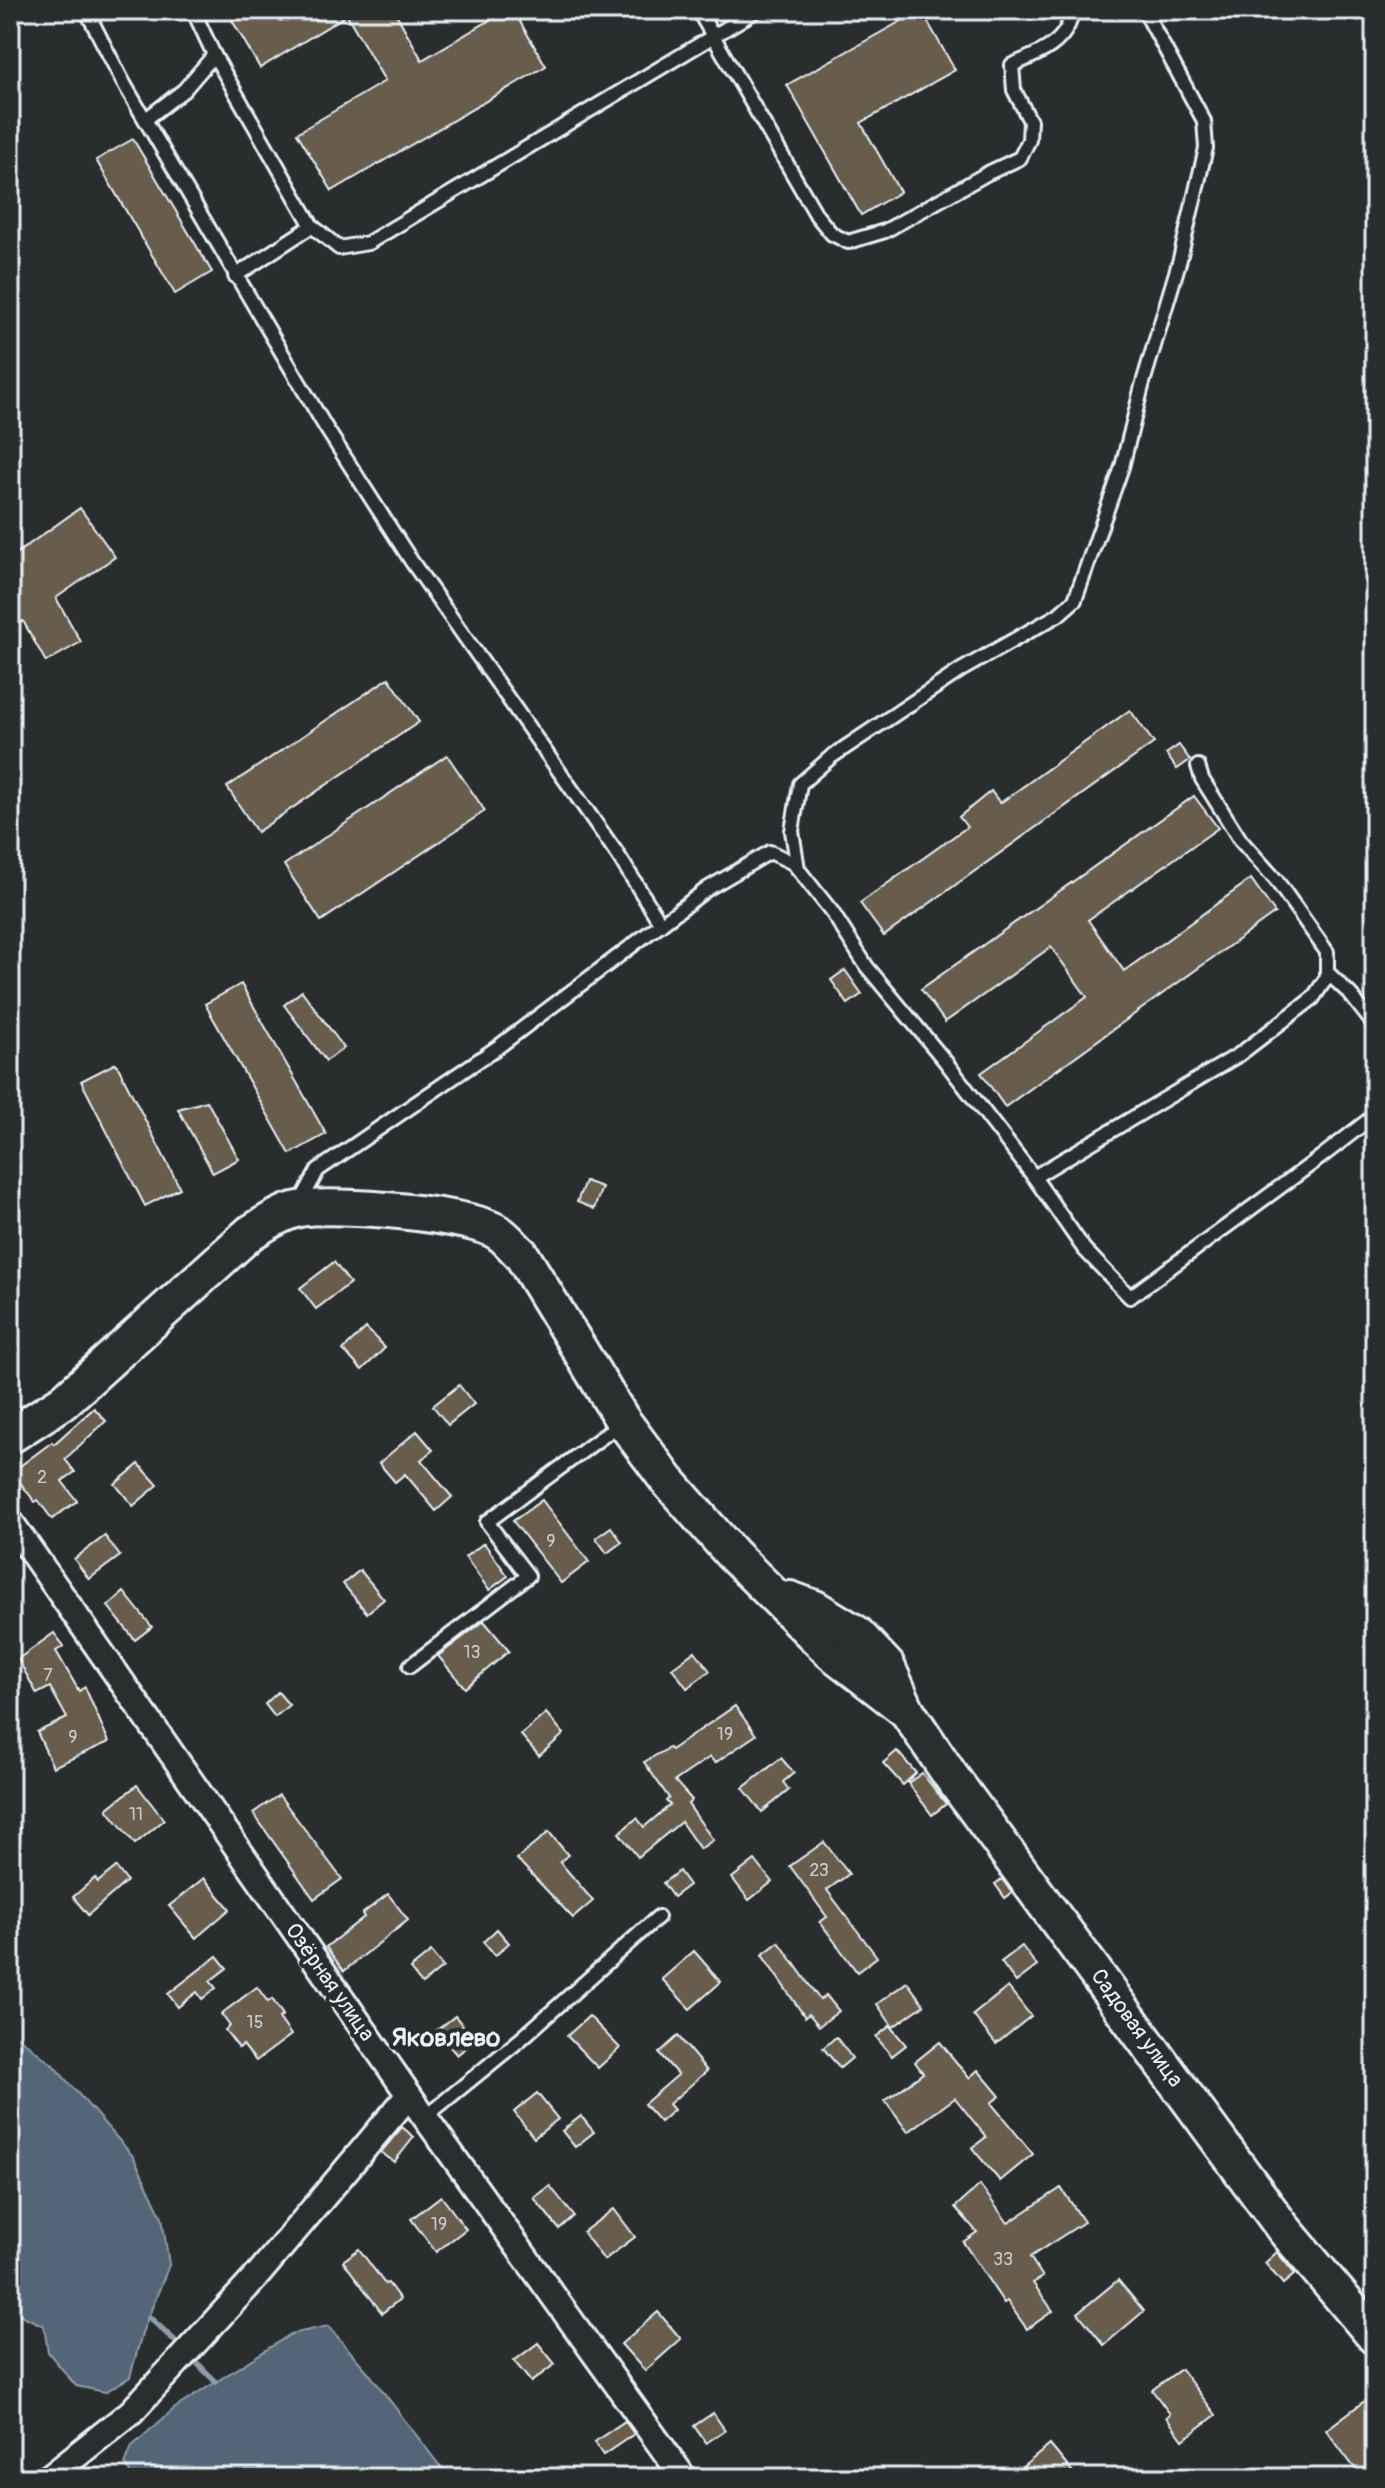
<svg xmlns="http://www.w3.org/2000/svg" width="1385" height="2488" font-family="Pangolin,sans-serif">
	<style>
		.water { fill: #536576; stroke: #8f9daa; stroke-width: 2 }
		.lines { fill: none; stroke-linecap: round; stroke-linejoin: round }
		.stream { stroke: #8f9daa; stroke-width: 6 }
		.building { fill: #675d4e; stroke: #e8f1f8; stroke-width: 2 }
		.lane-casing { stroke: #e8f1f8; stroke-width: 18 }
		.street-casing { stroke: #e8f1f8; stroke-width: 30 }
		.secondary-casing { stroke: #e8f1f8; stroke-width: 40 }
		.lane { stroke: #2a2d2e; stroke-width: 12 }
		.street { stroke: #2a2d2e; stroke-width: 24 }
		.secondary { stroke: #2a2d2e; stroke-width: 34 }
		.labels { text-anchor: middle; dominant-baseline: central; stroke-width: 8; stroke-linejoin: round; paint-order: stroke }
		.number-label { font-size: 18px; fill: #c8ccce }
		.street-label { font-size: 22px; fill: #e8f1f8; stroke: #2a2d2e }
		.quarter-label { font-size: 26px; font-weight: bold; fill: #e8f1f8; stroke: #2a2d2e }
	</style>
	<rect width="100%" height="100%" fill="#2a2d2e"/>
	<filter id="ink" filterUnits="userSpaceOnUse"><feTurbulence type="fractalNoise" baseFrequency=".0125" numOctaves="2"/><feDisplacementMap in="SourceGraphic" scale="16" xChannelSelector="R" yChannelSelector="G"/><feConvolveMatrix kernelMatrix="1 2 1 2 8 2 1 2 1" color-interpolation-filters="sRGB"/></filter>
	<g filter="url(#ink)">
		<g class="water">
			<path d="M10,2030l43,35 80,91 29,61 7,48 -27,68 -12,44 -25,15 -29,-6 -28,-34 -4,-26 -34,-16z"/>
			<path d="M328,2326l40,46 81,106h-316l-8,-14 7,-18 43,-38 116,-74z"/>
		</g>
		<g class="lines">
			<g class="stream">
				<path d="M149,2317l25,23"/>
				<path d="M199,2365l17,17"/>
			</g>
		</g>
		<g class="building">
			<path d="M226,10h168l28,50 85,-50h6l33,56 -214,125 -35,-58 88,-52 -38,-66 -87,53z"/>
			<path d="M921,10l34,60 -94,53 39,69 -39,23 -74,-130z"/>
			<path d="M133,139l79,133 -37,22 -79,-134z"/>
			<path d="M80,508l35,49 -59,41 25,44 -35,20 -23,-41 -6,4 -7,-10v-57z"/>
			<path d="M389,678l30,44 -162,110 -30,-45z"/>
			<path d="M1130,710l24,33 -270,193 -24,-33 107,-76 -8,-10 32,-26 9,12z"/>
			<path d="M1179,745l11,15 -13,9 -11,-15z"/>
			<path d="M447,755l38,56 -164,110 -37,-56z"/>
			<path d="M1194,796l24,32 -130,92 36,51 127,-92 24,34 -270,194 -24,-34 106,-76 -36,-50 -106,75 -24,-33z"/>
			<path d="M845,970l17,24 -14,10 -17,-24z"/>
			<path d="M241,984l85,150 -36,20 -85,-150z"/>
			<path d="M302,991l42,57 -18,13 -42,-56z"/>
			<path d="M116,1063l64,125 -35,18 -64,-125z"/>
			<path d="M207,1101l32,58 -26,14 -35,-64z"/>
			<path d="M585,1181l17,6 -8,22 -17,-7z"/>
			<path d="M334,1262l16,21 -34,26 -16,-21z"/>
			<path d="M366,1328l19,20 -23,22 -19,-20z"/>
			<path d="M459,1385l15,19 -26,21 -15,-19z"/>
			<path d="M94,1408l12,13 -41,38 10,13 -13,9 15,20 -25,18 -14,-19 -3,2 -23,-30 40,-30 2,2z"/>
			<path d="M417,1431l16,19 -12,10 31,37 -16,14 -31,-37 -10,8 -16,-19z"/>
			<path d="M139,1464l19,21 -25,21 -18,-22z"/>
			<path d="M542,1500l47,62 -28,21 -48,-62z"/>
			<path d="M611,1527l11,15 -15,11 -11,-15z"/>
			<path d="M105,1536l15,20 -31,23 -15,-20z"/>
			<path d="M484,1543l24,33 -19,14 -24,-33z"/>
			<path d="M360,1570l24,29 -17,14 -24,-29z"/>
			<path d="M124,1592l28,35 -17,13 -27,-34z"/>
			<path d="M484,1621l25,30 -44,37 -27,-32z"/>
			<path d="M54,1633l10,13 -8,5 23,40 6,-4 24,55 -56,25 -16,-35 30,-14 -17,-31 -13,7 -19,-35z"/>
			<path d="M695,1651l15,20 -23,17 -15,-20z"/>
			<path d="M278,1692l11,13 -14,12 -10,-13z"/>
			<path d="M735,1706l21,29 -41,28 -5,-6 -35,24 17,19 -4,4 25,36 -13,9 -19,-27 -43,35 -19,-24 18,-15 7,9 26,-22 -4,-4 3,-3 -25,-36 25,-14 2,2z"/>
			<path d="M546,1713l18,21 -25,22 -18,-21z"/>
			<path d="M897,1751l19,22 -13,12 -20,-22z"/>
			<path d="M781,1758l13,15 -11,9 6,8 -27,22 -19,-24z"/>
			<path d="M922,1773l24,31 -14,11 -24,-32z"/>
			<path d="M137,1785l27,35 -29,24 -28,-35z"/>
			<path d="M279,1795l63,84 -28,20 -61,-86z"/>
			<path d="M549,1832l19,23 -8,7 33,39 -20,17 -56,-59z"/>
			<path d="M824,1842l25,32 -22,16 50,67 -20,15 -37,-50 7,-5 -37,-51z"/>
			<path d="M755,1860l17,22 -23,18 -17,-22z"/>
			<path d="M116,1867l11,14 -39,34 -15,-18 22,-19 3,4z"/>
			<path d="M679,1871l10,14 -16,12 -10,-14z"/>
			<path d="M204,1878l26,31 -34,29 -27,-32z"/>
			<path d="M1002,1879l10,14 -7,5 -10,-14z"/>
			<path d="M388,1894l20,26 -64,51 -18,-24 38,-30 -2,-3z"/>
			<path d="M497,1929l12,14 -14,13 -12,-14z"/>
			<path d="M779,1942l41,58 6,-5 13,16 -20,15 -10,-12 -4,3 -43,-62z"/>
			<path d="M1022,1946l15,20 -21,16 -15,-20z"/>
			<path d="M694,1951l27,31 -31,27 -28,-30z"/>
			<path d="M431,1952l12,15 -21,17 -12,-15z"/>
			<path d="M217,1956l10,12 -17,13 6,7 -14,11 -5,-7 -19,15 -10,-13z"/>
			<path d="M907,1982l17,23 -31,22 -16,-23z"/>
			<path d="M257,1987l11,15 4,-3 11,16 -4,3 12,17 -35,26 -13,-16 -4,3 -14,-18 5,-4 -9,-12z"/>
			<path d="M1008,1987l23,29 -35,28 -23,-29z"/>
			<path d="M455,2016l20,24 -18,15 -21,-24z"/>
			<path d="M589,2016l31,32 -22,20 -31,-32z"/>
			<path d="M890,2026l16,19 -14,11 -16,-19z"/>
			<path d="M678,2036l29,35 -38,33 5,6 -14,12 -16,-18 34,-29 -19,-22z"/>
			<path d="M836,2037l16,21 -12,10 -17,-20z"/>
			<path d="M940,2042l29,36 9,-8 22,26 -9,7 42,51 -33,27 -28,-33 14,-11 -31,-39 -47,34 -23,-31 38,-28 -8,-11z"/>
			<path d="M537,2093l21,26 -24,19 -20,-26z"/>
			<path d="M581,2116l13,16 -19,15 -13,-16z"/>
			<path d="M402,2127l12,10 -20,25 -13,-10z"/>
			<path d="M980,2185l28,38 53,-35 23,34 -54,35 13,20 -10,6 20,28 -26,18 -20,-28 -3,2 -41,-61 14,-10 -22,-25z"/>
			<path d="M550,2186l24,30 -15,13 -25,-31z"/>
			<path d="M441,2196l25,33 -30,23 -25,-33z"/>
			<path d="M614,2209l21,28 -31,23 -21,-28z"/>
			<path d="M359,2249l26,35 3,-1 12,16 -18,14 -39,-52z"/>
			<path d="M1277,2252l18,22 -12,10 -18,-21z"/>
			<path d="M1118,2280l26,31 -40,34 -26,-32z"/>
			<path d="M658,2312l23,27 -36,32 -24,-27z"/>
			<path d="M538,2343l17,21 -24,18 -17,-21z"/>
			<path d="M1181,2369l35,46 -33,25 -17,-23 4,-3 -18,-24z"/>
			<path d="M1375,2393v85h-13l-36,-48z"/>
			<path d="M713,2413l12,17 -19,13 -12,-17z"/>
			<path d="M625,2421l9,13 -31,21 -9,-13z"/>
			<path d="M1050,2445l27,33h-68z"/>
		</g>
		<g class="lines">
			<defs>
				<g id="lane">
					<path d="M86,10l37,72 203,346 86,134 206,293 43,69"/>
					<path d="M698,10l119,206 15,18 16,8 37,-11 103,-58 32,-15 9,-18 1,-19 -16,-31 -2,-25c27,-11 57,-22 60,-55"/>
					<path d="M214,55l98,171 27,22 29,-5 389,-233"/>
					<path d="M146,119l38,-29 30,-35 -21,-45"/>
					<path d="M235,276l77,-50"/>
					<path d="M798,869l-6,-38 8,-47 31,-27 130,-87 97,-55 17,-15 47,-133 20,-81 38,-127 26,-111 -2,-27 -60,-111"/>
					<path d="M1327,972l23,22 25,32"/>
					<path d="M1034,1177l206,-123 73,-56 14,-21v-25l-51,-72 -35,-39 -39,-62 -4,-13"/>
					<path d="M300,1203l18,-33 180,-123 209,-158 63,-37 23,11 5,6 34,43 35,55 78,94 89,116 50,72 46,48 191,-140 54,-42"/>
					<path d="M410,1666l118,-90 -41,-54 134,-99"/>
					<path d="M425,2117l96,-78 137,-122"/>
				</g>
				<g id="street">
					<path d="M10,1521l399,574 275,383"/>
					<path d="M48,2478l83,-66 125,-135 153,-182"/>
				</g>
				<g id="secondary">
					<path d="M10,1436l53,-34 187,-169c15,-9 32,-21 49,-24 37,-6 170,4 200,24 8,5 15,15 22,21l102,167 44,59 65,74 99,98 76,59"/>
					<path d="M790,1599l25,9 41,25 31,33 20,45 43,64 333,453 92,109"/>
				</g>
			</defs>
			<use href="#lane" class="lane-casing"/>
			<use href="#street" class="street-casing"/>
			<use href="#secondary" class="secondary-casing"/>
			<use href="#lane" class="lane"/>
			<use href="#street" class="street"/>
			<use href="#secondary" class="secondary"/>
		</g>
	</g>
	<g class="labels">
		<g class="number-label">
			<text x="42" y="1477">2</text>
			<text x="551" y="1541">9</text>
			<text x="472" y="1652">13</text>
			<text x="48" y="1675">7</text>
			<text x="725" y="1734">19</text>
			<text x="73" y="1737">9</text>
			<text x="136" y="1814">11</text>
			<text x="819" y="1870">23</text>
			<text x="255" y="2022">15</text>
			<text x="439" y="2224">19</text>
			<text x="1003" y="2259">33</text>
		</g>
		<g class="street-label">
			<text transform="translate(330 1982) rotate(55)">Озёрная улица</text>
			<text transform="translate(1137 2028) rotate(54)">Садовая улица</text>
		</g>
		<g class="quarter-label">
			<text x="446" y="2038">Яковлево</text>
		</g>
	</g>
	<rect width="1385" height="2488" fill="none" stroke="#2a2d2e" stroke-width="40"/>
	<rect x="20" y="20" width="1345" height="2448" fill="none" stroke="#e8f1f8" stroke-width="3" filter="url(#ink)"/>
</svg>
